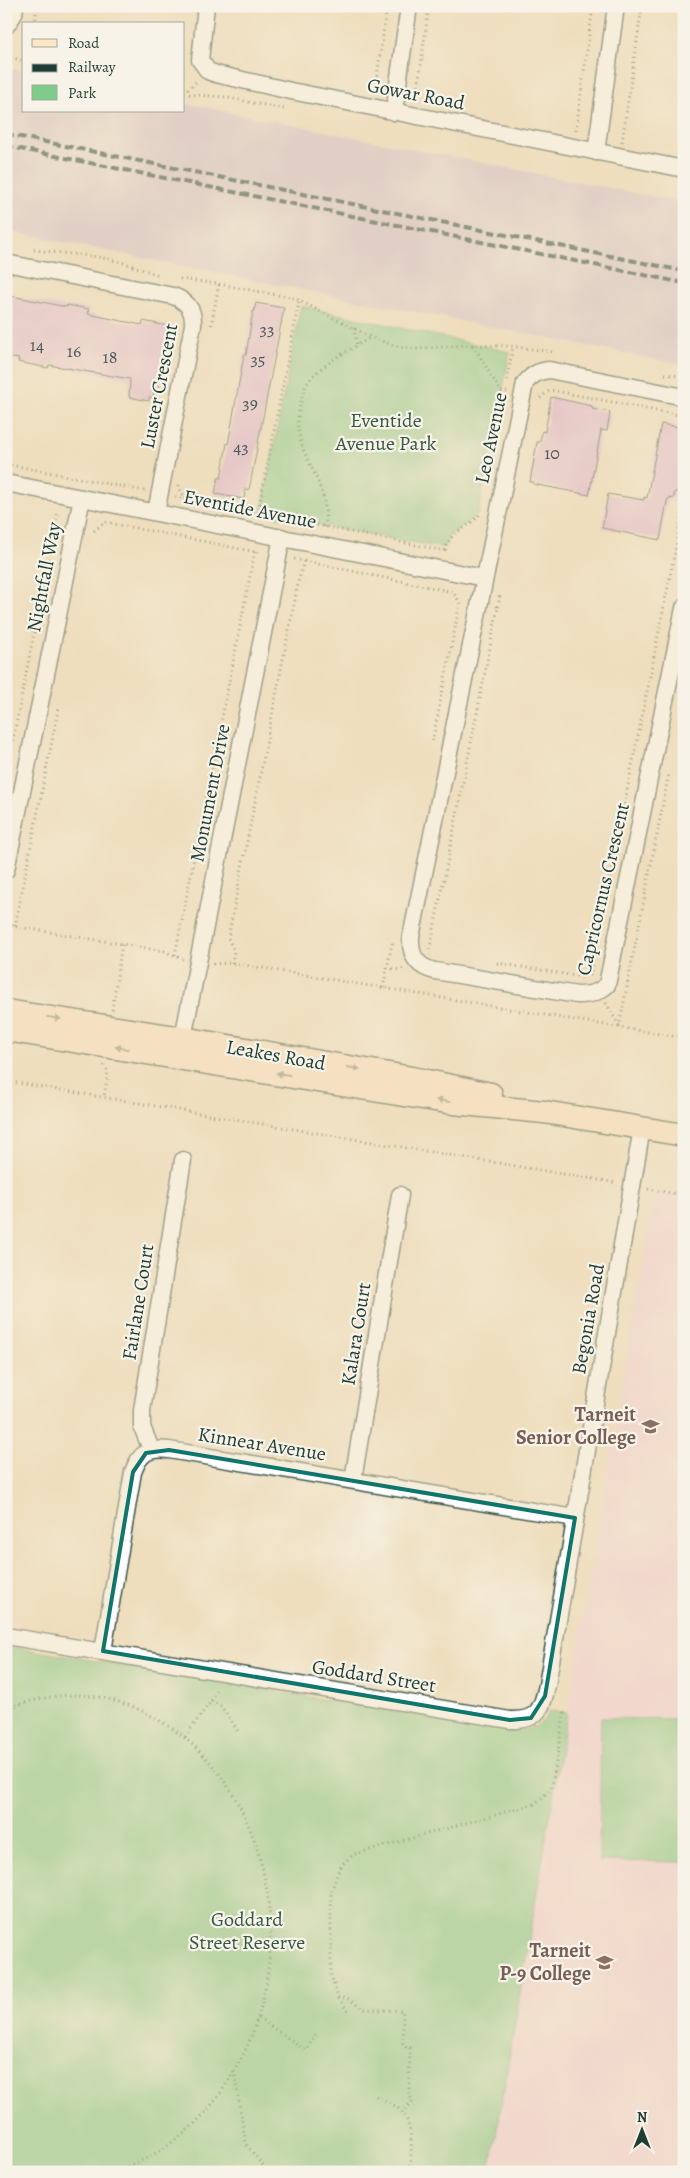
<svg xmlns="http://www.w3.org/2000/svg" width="690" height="2178" font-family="Alegreya,serif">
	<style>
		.built { fill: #f4cfde }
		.industrial { fill: #d0bdce }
		.green { fill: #7fcb89; stroke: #4f845e }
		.building { fill: #dcacd3 }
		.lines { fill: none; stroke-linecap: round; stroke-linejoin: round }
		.minor-casing { stroke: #3e5549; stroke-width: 19 }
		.secondary-casing { stroke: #3e5549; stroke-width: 25 }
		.path { stroke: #3e5549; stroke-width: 3; stroke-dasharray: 1 4; stroke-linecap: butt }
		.minor { stroke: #fff; stroke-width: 16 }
		.secondary { stroke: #fde5c5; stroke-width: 22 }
		.rail { stroke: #1f3d34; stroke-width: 4; stroke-dasharray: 8 4; stroke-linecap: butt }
		.oneway { fill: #8e917c }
		.marked { fill: none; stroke: #0f766e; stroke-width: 4; stroke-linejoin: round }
		.labels { text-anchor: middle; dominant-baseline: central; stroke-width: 4.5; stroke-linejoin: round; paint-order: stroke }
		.number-label { font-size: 18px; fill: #4e595c }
		.street-label { font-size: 20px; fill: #1f3d34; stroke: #f7f3e8 }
		.park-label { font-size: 20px; fill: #325945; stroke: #f7f3e8 }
		.education-label { font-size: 20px; font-weight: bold; fill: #785e54; stroke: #f7f3e8; text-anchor: end }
	</style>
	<rect width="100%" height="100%" fill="#f7f3e8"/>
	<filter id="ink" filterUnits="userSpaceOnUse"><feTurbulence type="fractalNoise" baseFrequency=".02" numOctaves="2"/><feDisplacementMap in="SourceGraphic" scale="10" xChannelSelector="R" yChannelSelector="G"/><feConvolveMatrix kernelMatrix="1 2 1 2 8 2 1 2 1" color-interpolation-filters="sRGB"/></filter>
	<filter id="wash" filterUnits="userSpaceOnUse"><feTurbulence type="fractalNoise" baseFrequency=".0096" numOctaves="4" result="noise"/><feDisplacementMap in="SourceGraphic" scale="20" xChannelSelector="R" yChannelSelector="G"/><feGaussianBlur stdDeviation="1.12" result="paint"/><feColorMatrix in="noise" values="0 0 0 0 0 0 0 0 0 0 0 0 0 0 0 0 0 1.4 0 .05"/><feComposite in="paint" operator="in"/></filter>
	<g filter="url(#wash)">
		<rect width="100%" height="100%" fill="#eedebd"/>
		<path class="built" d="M655,1192l29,5v975h-194z"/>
		<path class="industrial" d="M6,68l18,3v40h160v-8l500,100v162l-678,-134z"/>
		<g class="green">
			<path d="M301,306l209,46 -32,162 -28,21 -7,13 -182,-34z"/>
			<path d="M6,1646l500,84c20,2 34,-1 44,-19l17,2 -77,459h-484z"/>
			<path d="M601,1718l83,1v143l-85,-1z"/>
		</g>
		<g id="blocks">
			<g class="building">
				<path d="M6,295l61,12v-2l22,4 -1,5 49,10 5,1 1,-4 30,6 -4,19 -3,-1 -8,45 -4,-1 -1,9 -4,-1v4l-20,-4 1,-18 -81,-14 -1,3 -30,-6 1,-3 -13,-2z"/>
				<path d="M256,303l28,5 -35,182 -4,-1 -1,10 -29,-5 3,-16h3l6,-35 1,1 16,-89h2l7,-44 1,1z"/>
				<path d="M551,397l41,9v3l18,3 -3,19 -6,-1 -12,65 -56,-11 1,-2h-4l7,-40h3l2,-11 3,1z"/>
				<path d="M661,424l23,4v31l-7,33h-2l-2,7 -4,-1 -2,3 -7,39 -58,-12 6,-34 36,6v-3l3,1z"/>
			</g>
		</g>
	</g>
	<g filter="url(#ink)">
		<use href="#blocks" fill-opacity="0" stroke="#3e5549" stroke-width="1"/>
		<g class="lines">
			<defs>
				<g id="minor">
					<path d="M206,6l-6,54 8,11 8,3 75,17 393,78"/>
					<path d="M6,26l8,-12 1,-8"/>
					<path d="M394,112l15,-106"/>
					<path d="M596,152l20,-146"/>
					<path d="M6,263l167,33c14,5 21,14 20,29l-37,187"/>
					<path d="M684,397l-135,-27c-11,1 -17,5 -24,13l-114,554c-1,19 6,30 24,34l142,24c13,0 21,-2 30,-10l77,-377"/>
					<path d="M6,483l478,95"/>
					<path d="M6,870l76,-372"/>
					<path d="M181,1048l101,-511"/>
					<path d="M151,1449l-9,-22v-17l41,-250"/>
					<path d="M353,1480l47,-285"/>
					<path d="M6,1636l504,84c28,1 32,-11 37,-35l95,-557"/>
					<path d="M103,1651l30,-179c7,-20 16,-24 36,-22l406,68"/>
				</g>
				<g id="secondary">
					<path d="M6,1011l177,27 229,40 79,16"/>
					<path d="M6,1030l447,73 91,9 140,23"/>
				</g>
			</defs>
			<use href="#minor" class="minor-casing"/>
			<use href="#secondary" class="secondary-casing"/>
			<g class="path">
				<path d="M35,24l2,-18"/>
				<path d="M6,56l18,5"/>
				<path d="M375,91l12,-85"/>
				<path d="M184,93l12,-11"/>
				<path d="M184,94l40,3 60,12"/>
				<path d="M416,100l13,-94"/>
				<path d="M576,130l17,-124"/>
				<path d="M622,142l20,-136"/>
				<path d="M34,250l65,7 22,5 38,13"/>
				<path d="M180,279l39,5 -8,43"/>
				<path d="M219,284l75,14 81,41 21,7 19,3 51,-4 44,1 43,6"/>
				<path d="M299,302l-41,211 187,38"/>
				<path d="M354,328l3,18"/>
				<path d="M473,345l28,47h6"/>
				<path d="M665,374l19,3"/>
				<path d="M507,380l6,-34"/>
				<path d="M540,398l10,-8 134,26"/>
				<path d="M6,464l139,27"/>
				<path d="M179,485v3l7,11"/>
				<path d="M175,497l83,16v5"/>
				<path d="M325,527c3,-27 -7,-46 -18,-69 -8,-17 -12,-33 -7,-52 2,-7 3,-15 7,-22 10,-18 46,-36 64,-47"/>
				<path d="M94,531l11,-9 156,31"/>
				<path d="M445,551c5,-23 25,-21 35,-38"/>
				<path d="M304,561l149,31 7,11 -28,141"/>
				<path d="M498,607l2,-12"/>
				<path d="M6,775l52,-263"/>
				<path d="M6,917l8,9"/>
				<path d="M6,925l158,26 19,8"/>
				<path d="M15,926l44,-220"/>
				<path d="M430,949l68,-342 -2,-1"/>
				<path d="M175,955l80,-404"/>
				<path d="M232,963l2,-12 -6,-13 71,-359 5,-18 -10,-2"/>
				<path d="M497,963l85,14"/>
				<path d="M213,964l19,-1 452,75"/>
				<path d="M387,968l12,2 4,-2"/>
				<path d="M590,976l94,-470"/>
				<path d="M383,988l10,-49"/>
				<path d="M606,1003l13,23"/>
				<path d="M112,1010l10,-66"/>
				<path d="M619,1027l50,-254"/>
				<path d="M104,1065l4,7 -4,25"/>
				<path d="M6,1081l611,102"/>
				<path d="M648,1189l36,6"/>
				<path d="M211,1701l10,5 19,28"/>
				<path d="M6,1709c56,-21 104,-19 156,13 97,58 129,194 95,298 -8,25 -19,46 -33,68 -27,41 -68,73 -117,84"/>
				<path d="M185,1737l26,-36 6,-13"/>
				<path d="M338,1998h9l16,11 40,2v32l3,5h4l-1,47 4,6 -11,11"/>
				<path d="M348,2011l-10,-13 -7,-23v-83l8,-23 6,-8 10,-7 179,-50 8,-6 10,-12 13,-76"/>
				<path d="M258,2018l48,32 10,-16"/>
				<path d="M234,2071l12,73 22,28"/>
				<path d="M376,2096c8,4 21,9 27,17 10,15 10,42 5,59"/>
				<path d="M6,2165l20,7"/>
				<path d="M6,2171l1,1"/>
			</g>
			<use href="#minor" class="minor"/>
			<use href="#secondary" class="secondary"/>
			<g class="rail">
				<path d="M6,134l678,137"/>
				<path d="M6,146l678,137"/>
			</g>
		</g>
		<defs><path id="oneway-solid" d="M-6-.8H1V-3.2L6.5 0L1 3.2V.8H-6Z" transform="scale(1.25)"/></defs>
		<g class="oneway">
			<use href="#oneway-solid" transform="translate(54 1018) rotate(9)"/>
			<use href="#oneway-solid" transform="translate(122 1048) rotate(-171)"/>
			<use href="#oneway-solid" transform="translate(353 1068) rotate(9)"/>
			<use href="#oneway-solid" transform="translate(283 1074) rotate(-171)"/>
			<use href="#oneway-solid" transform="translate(443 1101) rotate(-170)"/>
		</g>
	</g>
	<path d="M0 0H690V2178H0ZM169,1450l406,68 -30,178 -14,22 -21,2 -407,-69 30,-179 13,-19z" fill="#eedebd" fill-opacity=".55" fill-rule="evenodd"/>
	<path class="marked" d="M169,1450l406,68 -30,178 -14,22 -21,2 -407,-69 30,-179 13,-19z"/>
	<defs>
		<symbol id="school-bare" viewBox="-9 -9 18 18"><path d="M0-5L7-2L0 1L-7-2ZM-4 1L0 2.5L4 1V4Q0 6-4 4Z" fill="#8d6e63" stroke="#f7f3e8" stroke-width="2.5" paint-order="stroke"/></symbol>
	</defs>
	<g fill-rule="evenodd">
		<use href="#school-bare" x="638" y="1414" width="25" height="25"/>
		<use href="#school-bare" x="592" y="1950" width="25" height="25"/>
	</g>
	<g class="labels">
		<g class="number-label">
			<text x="267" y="329">33</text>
			<text x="37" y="345">14</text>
			<text x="74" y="351">16</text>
			<text x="110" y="357">18</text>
			<text x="258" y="359">35</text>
			<text x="250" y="403">39</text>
			<text x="241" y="447">43</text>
			<text x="552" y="453">10</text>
		</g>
		<g class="street-label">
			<text transform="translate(416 94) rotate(11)">Gowar Road</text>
			<text transform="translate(159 386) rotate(-79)">Luster Crescent</text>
			<text transform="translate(491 438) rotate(-78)">Leo Avenue</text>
			<text transform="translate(250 509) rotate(11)">Eventide Avenue</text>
			<text transform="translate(44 577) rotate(-79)">Nightfall Way</text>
			<text transform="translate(210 793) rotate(-79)">Monument Drive</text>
			<text transform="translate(603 889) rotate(-77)">Capricornus Crescent</text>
			<text transform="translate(276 1055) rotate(10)">Leakes Road</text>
			<text transform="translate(138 1302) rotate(-81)">Fairlane Court</text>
			<text transform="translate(588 1319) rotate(-80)">Begonia Road</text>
			<text transform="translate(356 1334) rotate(-81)">Kalara Court</text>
			<text transform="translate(262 1444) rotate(9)">Kinnear Avenue</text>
			<text transform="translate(374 1676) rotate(9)">Goddard Street</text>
		</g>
		<g class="park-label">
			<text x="386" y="420">Eventide<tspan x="386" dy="23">Avenue Park</tspan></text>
			<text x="247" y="1919">Goddard<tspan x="247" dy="23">Street Reserve</tspan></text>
		</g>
		<g class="education-label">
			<text x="636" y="1414">Tarneit<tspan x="636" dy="23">Senior College</tspan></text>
			<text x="591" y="1950">Tarneit<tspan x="591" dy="23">P-9 College</tspan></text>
		</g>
	</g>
	<rect width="690" height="2178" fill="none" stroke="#f7f3e8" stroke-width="25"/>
	<rect x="22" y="22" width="162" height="90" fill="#f7f3e8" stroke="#a1aaa0"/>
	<rect x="32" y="39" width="25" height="8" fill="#fde5c5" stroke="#a1aaa0"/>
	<text x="68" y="48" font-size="15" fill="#1f3d34">Road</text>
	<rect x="32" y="64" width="25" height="8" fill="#1f3d34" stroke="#a1aaa0"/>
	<text x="68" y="72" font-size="15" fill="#1f3d34">Railway</text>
	<rect x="32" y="85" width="25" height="15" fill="#7fcb89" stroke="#a1aaa0"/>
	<text x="68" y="98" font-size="15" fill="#1f3d34">Park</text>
	<g transform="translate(642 2130)" stroke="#f7f3e8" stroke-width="4" paint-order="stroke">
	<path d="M0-4L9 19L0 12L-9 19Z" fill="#1f3d34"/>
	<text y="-8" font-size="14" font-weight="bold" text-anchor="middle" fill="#1f3d34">N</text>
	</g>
</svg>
